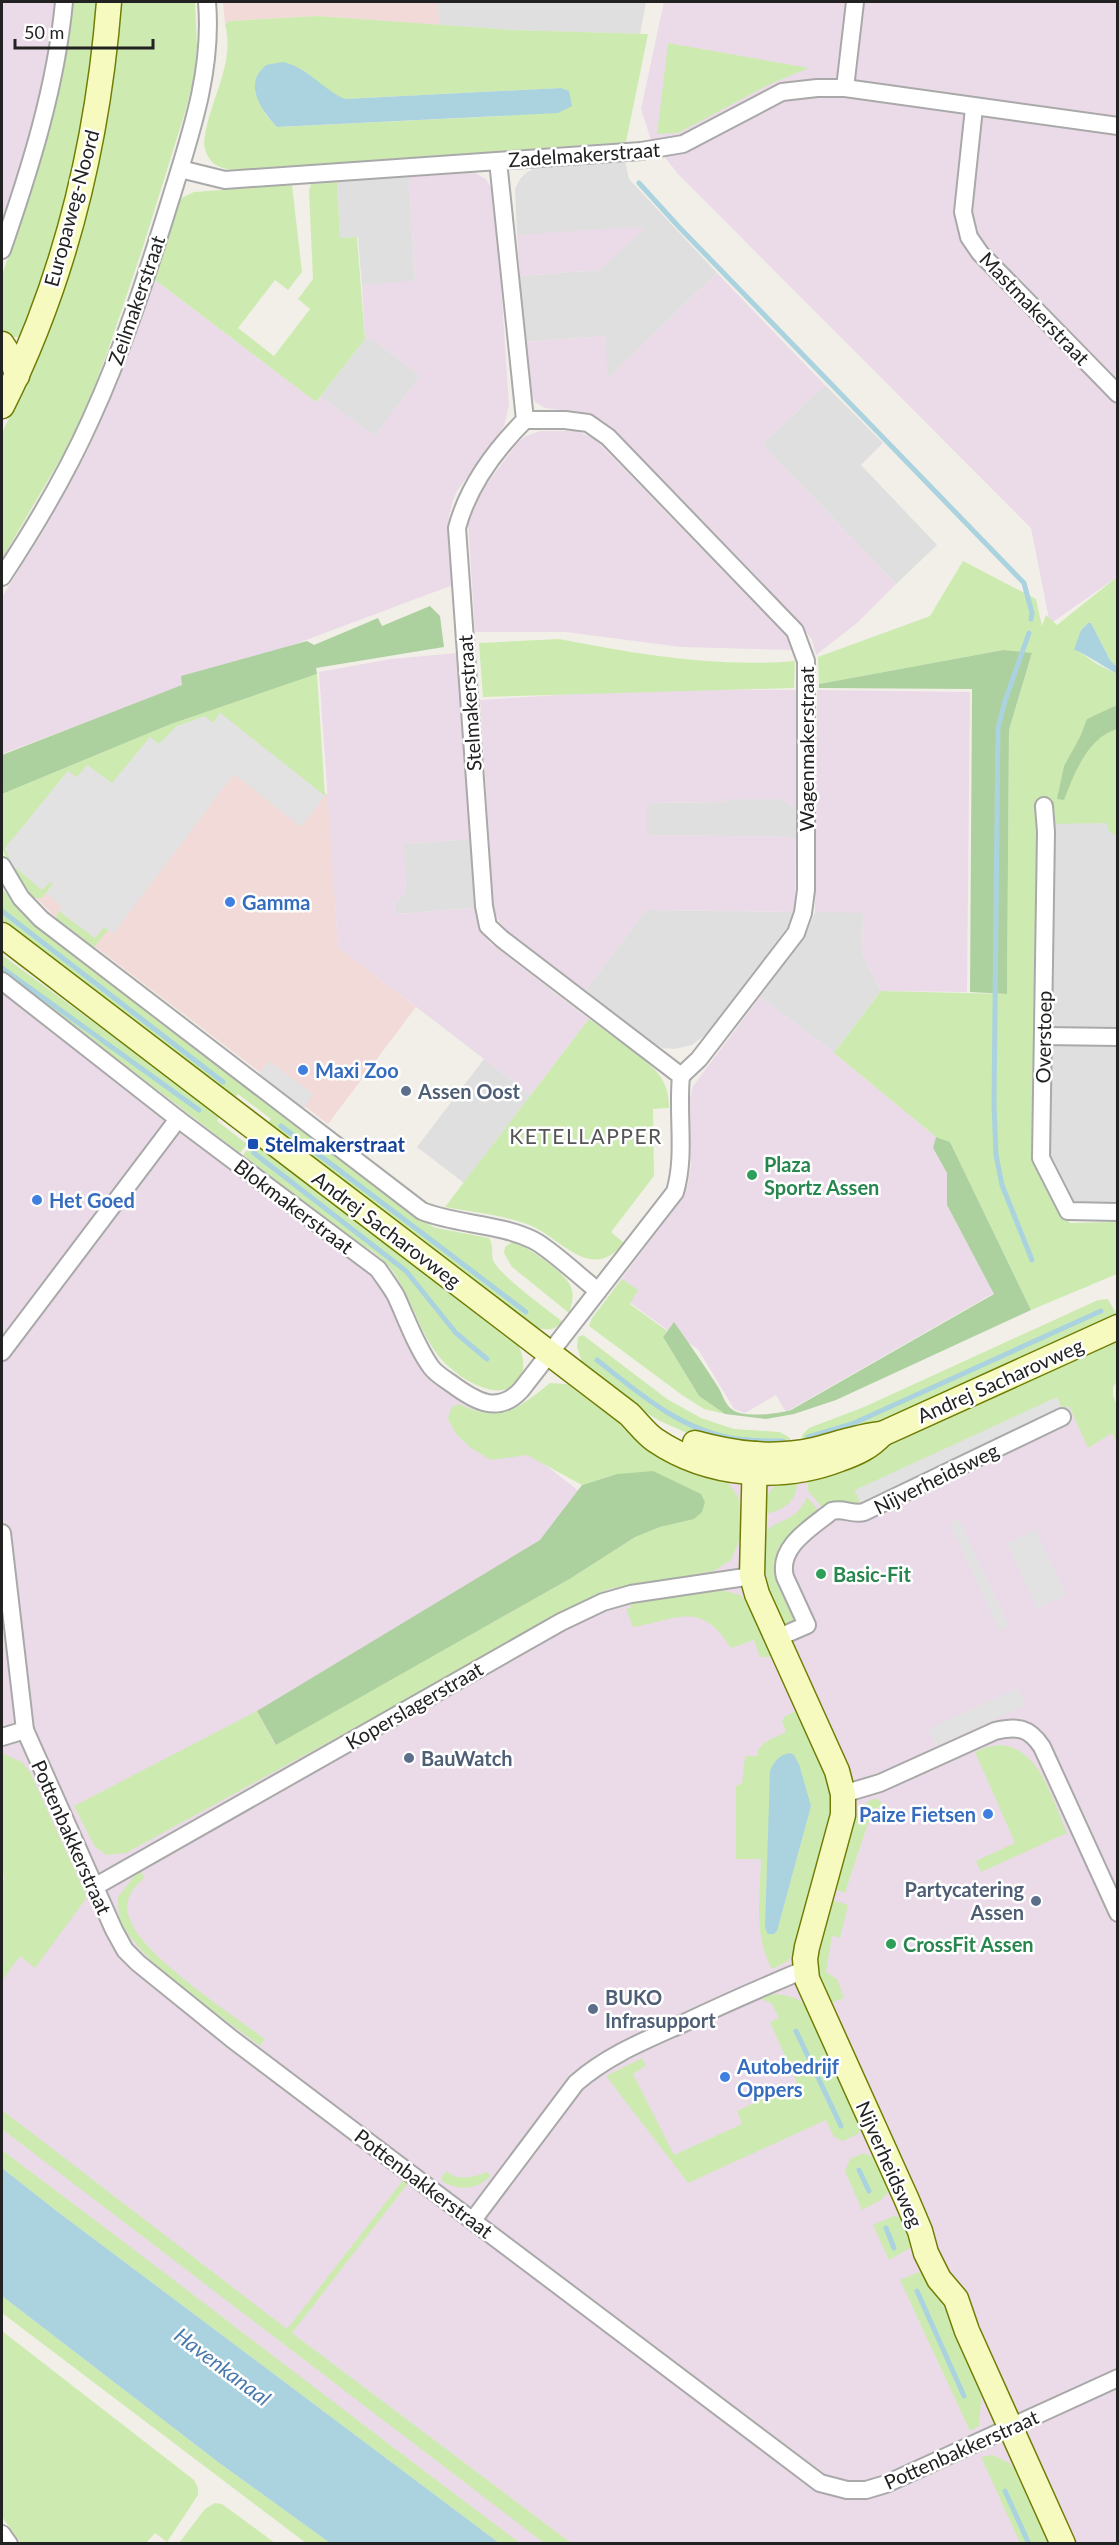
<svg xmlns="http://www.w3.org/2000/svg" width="1119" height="2545" font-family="Lato,sans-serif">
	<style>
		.residential { fill: #e0dfdf }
		.commercial { fill: #f2dad9 }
		.industrial { fill: #ebdbe8 }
		.grass { fill: #cdebb0; fill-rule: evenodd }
		.forest { fill: #add19e }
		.parking { fill: #e2e2e2 }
		.water { fill: #aad3df }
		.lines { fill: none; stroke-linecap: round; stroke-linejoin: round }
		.stream { stroke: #aad3df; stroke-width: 5 }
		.street-casing { stroke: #a9a9a9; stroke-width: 20 }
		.secondary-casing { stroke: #707d05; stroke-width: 27 }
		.street { stroke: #fff; stroke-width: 16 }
		.secondary { stroke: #f7fabf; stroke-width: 24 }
		.shop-dot { fill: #3f7fe0; stroke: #fff; stroke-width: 2 }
		.service-dot { fill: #5c6f8a; stroke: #fff; stroke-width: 2 }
		.transit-dot { fill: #1a4fb4; stroke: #fff; stroke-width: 2 }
		.leisure-dot { fill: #2e9e5b; stroke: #fff; stroke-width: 2 }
		.labels { text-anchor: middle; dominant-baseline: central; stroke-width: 5; stroke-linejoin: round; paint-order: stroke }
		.street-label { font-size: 20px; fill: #222; stroke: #fff }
		.shop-label { font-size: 20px; font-weight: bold; fill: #366cbe; stroke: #fff; text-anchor: start }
		.service-label { font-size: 20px; font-weight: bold; fill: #4e5e75; stroke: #fff; text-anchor: start }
		.transit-label { font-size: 20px; font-weight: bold; fill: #164399; stroke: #fff; text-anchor: start }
		.leisure-label { font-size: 20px; font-weight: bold; fill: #27864d; stroke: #fff; text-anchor: start }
		.neighbourhood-label { font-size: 21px; letter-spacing: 1.5px; fill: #555; stroke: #fff }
		.water-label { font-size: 21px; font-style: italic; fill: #4a7aab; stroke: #fff }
	</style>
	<rect width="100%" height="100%" fill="#f2efe9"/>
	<g class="residential">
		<path d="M438,2h208l-6,32 -127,-4 -74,-5z"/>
		<path d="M625,162l4,17 88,94 -110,106 -2,-43 -80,6 -5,-66 80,-6 -83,-35 -2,-46 5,-10 7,-7 12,-5z"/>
		<path d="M409,176l6,105 -53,5 -4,-49 -18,1 -3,-57z"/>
		<path d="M371,338l49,38 -45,60 -55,-39 45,-58z"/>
		<path d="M825,385l58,58 -22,22 76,80 -41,39 -134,-140z"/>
		<path d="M728,799h51l17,9v29l-149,-2v-32l76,-1z"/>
		<path d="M1053,812l64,12v381h-44l-26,-45z"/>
		<path d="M470,839l4,69 -78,6 -1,-10 11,-12 -3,-48z"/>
		<path d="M646,910l149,2 -7,15 -83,108 -13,10 -18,4 -11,-1 -13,-6 -65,-51z"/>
		<path d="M815,912h48l-1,41 19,38 -47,62 -74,-56 46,-63z"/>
		<path d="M484,1059l47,36 -67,88 -47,-36z"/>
	</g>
	<g class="commercial">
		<path d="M223,2h215l1,23 -122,-9 -88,5 -4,3z"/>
		<path d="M220,710l108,85 10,152 78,60 -88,117 -276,-210 -21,-21 -15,-20 51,-104 20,-6z"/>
	</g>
	<g class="industrial">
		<path d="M2,2h62l-62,248z"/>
		<path d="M664,2h453v575l-67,47 -19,-96 -353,-354 -27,-34 -10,-31z"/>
		<path d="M465,172l10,1 11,6 9,15 14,211 -5,21 -47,65 -5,12 -3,14 4,68 -451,169v-157l44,-70 44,-81 39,-93 26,-73 161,122 4,-5 55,39 45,-60 -49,-38 -6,1 -3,-53 53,-6 -6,-104z"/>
		<path d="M617,228h28l-45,42 -80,6 -3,-41z"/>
		<path d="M717,273l108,112 -63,59 134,140 -39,39 -41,32 -4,-15 -12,-17 -187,-195 -13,-9 -14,-6 -41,-5 -10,-6 -7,-14 -3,-46 80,-6 3,42z"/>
		<path d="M540,431h37l18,8 192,198 8,13 -114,-3 -115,-15h-91l-7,-111 2,-10 7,-14 41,-55 8,-6z"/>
		<path d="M457,653l13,186 -66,5 2,48 -11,12 1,10 78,-6 6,21 10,14 99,76 -58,76 -193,-148 -19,-275 72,-13z"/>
		<path d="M648,689l150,1 -2,118 -17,-9h-51l-5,3 -76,1v32l149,2 -1,75 -149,-2 -61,81 -78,-59 -11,-15 -2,-8 -14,-209z"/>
		<path d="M817,690l153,2 -3,300 -86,-1 -19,-38 1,-40 -48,-1z"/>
		<path d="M2,991l376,287 38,77 48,47 151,117 101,-46 134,-6 232,-102 36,82 -1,1096h-618l-497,-375z"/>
		<path d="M760,997l74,56 102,84 -3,11 14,25v32l47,88 -208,119 -10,-17 -31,18 -11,-4 -36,-60 -28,-17 -57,-42 68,-90 7,-16 3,-19 -3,-60 5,-19z"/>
	</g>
	<g class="grass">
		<path d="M72,2h27l-11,99 -26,120 -40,116h-12l-8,-4v-58l33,-94 20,-71z"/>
		<path d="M121,2h74l2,44 -3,30 -8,33 -44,141 -35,103 -17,45 -25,53 -63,108v-126l33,-68 38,-109 29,-113 9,-52z"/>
		<path d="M317,16l196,14 135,4 -22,108 -391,28c-17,-1 -28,-7 -31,-26 3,-41 32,-78 21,-120l4,-3zM304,71l26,22 15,6 216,-11 -48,26 -9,2 -227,11 -11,-12 -11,-23z"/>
		<path d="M668,43l141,25 -41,17 -90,48 -21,1z"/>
		<path d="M337,181l3,57 17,-1 8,102 -49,63 -161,-122 20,-72 8,-11 11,-5 98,-7 10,87 -14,18 -13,-10 -37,48 36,28 36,-47 -12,-10 15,-20 -4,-89 2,-6z"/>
		<path d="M963,561l73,38 6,27 4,-11 11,10 60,-48v90l-7,-7 -19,-37h-3l-7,7 -4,18h-3l23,16 20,10v162l-8,-5 -2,-8 -68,1 -6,327 27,60 10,12 47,-1v52l-86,36 -81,-168 -14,-5 -102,-84 47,-62 126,3 2,-264 23,-76 -29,-4 -184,34 -1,-27 112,-41z"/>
		<path d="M559,639c79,15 156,29 236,22l-1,27 -311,9 -4,-54z"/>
		<path d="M317,674l8,122 -105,-83 -7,10 -36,3 -18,19 -9,-8 -38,47 -25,-19 -10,12 -9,-6 -63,78 37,41 8,-9 3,3 -11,14h-8l-25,-33 -7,-18v-53l169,-70z"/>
		<path d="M2,889l30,33 33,26 355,272 16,8 53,10c5,8 2,15 4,22 7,16 55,50 70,62 -9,9 -15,8 -26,6l-270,-203 4,-6 -33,-25 -5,6 -231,-178z"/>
		<path d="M59,911l36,27 9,-11 4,3 -14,17 -38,-29z"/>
		<path d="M2,955l218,160 -3,6 30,23 -7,9 -238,-182z"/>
		<path d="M589,1019c17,13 61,42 71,57 7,10 9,21 9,32l-16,1 1,67 -43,56 13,11c-34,42 -65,-8 -97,-19 -25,-9 -55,-12 -82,-17z"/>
		<path d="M254,1141l262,200c14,22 9,53 -24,49 -16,-3 -32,-13 -44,-24 -28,-25 -34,-67 -57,-97 -10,-14 -29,-24 -43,-34 -35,-26 -70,-53 -105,-80z"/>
		<path d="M512,1242c14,3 52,30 58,43 5,8 2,19 -1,28l-57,-46 -8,-14 1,-6z"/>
		<path d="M622,1279l16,11 -8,14 37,27 -4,6 36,59 26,18 -21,-5 -22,-14 -93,-69 3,-8z"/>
		<path d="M1108,1299l9,16 -240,109 -74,22 -1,-11 7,-7 55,-21 234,-107z"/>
		<path d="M583,1335l84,64 34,19 33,11 46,3 10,6 1,10 -95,-11 -36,-16 -17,-10 -60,-46 -6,-18 1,-10z"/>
		<path d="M1117,1340v41l-4,6v8l4,11v38l-5,-11 -24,15 -19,-42 -7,3 -5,-11 -202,93 6,13 -2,1c-15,-3 -24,-8 -37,2l-14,-16v-15l31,-9z"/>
		<path d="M550,1383l17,1 61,46 97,49 13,17 4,24v13l-11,27 -17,11 -106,18 -482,264 -19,2 -12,-8 -21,-41 183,-95 18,34 296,-167 64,-41 25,-10 34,-8 -77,-45 -35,11 -55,-30 -36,5 -20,-12 -15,-14 -8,-15 3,-11 8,-4c41,20 59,5 91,-21z"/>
		<path d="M797,1478c2,22 -13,33 -33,36 2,-25 9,-31 33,-36z"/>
		<path d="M807,1497l11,13 -38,35c-12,28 9,48 14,74l-2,4 -8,3c-18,-38 -20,-52 -19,-94 17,-16 29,-8 42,-35z"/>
		<path d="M722,1590l18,5 12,12 19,46 -2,4h-9l-6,-17 -23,8c-31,-48 -51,-29 -98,-21l-7,-18 5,-1 -1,-4z"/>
		<path d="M800,1709l30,70 4,26 -40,145 -6,11 -16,8c-19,-35 -12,-71 -11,-110h-25v-73l6,-3 3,-27h13v-6l7,-8 21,-10 -4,-11 2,-4zM811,1806l-34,125 -3,3h-6z"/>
		<path d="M1001,1745c40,4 52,57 66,88l-86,39 -5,-11 39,-18 -40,-91 12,-5z"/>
		<path d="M2,1753l21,10 8,11 54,119v7l-50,68 -15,-12 -18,25v-98l3,-5 -3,-9z"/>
		<path d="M873,1799h5l5,6 -11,6 -27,82 -12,-4c7,-25 15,-80 40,-90z"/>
		<path d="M138,1871l3,1 4,6c-15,11 -23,26 -14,44 16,37 99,91 134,117l-5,7c-37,-29 -123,-84 -140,-127 -2,-7 -2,-15 -2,-22z"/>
		<path d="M831,1900l17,5 -8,33 -8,-2 -6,36 11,7 7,19 -15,6 -11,-31 -2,-18z"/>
		<path d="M773,1994c15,1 25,3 35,14l54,118 -4,8 -15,7 -9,-4 -8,-17 -138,63 -82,-107 36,-18 4,8 -13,8 41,81 68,-31 -5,-13 60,-28 -27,-61 9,-4 -7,-14 -12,-6z"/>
		<path d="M2,2110l285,219 117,-150 5,3 -117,151 279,210h-27l-542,-414z"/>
		<path d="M2,2150c173,130 345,263 518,393h-21l-441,-331 -56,-44z"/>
		<path d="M864,2153l11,5 16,31 -10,11 -19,10 -17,-39 5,-12z"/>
		<path d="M447,2171c10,11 28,6 40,1l4,4c-15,14 -30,15 -48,6l-2,-5z"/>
		<path d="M894,2216l9,2 9,21v8l-23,13 -16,-35z"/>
		<path d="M919,2272l12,6 51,112 -3,36 -9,5 -70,-151z"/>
		<path d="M2,2296l216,166 112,81h-24l-304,-230z"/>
		<path d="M2,2331l192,149 4,8v7l-31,47 -12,-9 -9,10h-125l-19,-26z"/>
		<path d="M993,2455l16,8 8,8 35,72h-32l-39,-86z"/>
		<path d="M215,2503l7,1 53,39h-96l26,-34z"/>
	</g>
	<g class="forest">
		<path d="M430,606l10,10 4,31 -128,21 1,6 -146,50 -169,70v-39l180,-70 -1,-9 126,-35 7,4 64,-27 4,8z"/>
		<path d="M1003,650l29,3 -23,77 -2,264 -37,-2 2,-303 -153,-1v-4z"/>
		<path d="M1115,706l2,1v22c-29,8 -43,45 -53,71l-7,-1 7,-33 16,-29 7,-18z"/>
		<path d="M936,1137l14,5 81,168 -195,90 -42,14 -28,5 -41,-5 -26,-18 -36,-59 11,-15c15,21 30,43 44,65 5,8 7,18 15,23 11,8 45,4 58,0l203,-116 -47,-89v-32l-14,-25z"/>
		<path d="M653,1471l48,23 4,8 -3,10 -8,7 -34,8 -25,10 -64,41 -295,167 -19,-34 283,-171 42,-55 35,-11z"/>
	</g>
	<g class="parking">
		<path d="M220,713l105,83 -24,31 -67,-53 -121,160 -9,-7 -9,11 -36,-27 3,-4 -16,-14 7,-10 -3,-1 -8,8 -31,-26 -5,-17 62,-76 9,7 10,-13 25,18 38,-46 9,7 18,-18 28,-10 8,7z"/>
		<path d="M269,1061l44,33 -9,14 -45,-34z"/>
		<path d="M1057,1397l5,12 -201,95 -6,-14z"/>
		<path d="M959,1519l50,107 -10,5 -49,-107z"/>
		<path d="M1036,1530l30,65 -29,14 -30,-66z"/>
		<path d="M1018,1688l8,17 -90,41 -8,-17z"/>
	</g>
	<g class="water">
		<path d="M282,62c24,4 40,27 63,37l216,-11 8,3 3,15 -14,7 -281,14c-11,-12 -28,-33 -20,-51 2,-4 6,-8 9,-11z"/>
		<path d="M1088,623h3l19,37 7,7v7c-7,-4 -38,-24 -43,-24l7,-20z"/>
		<path d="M790,1753l4,2 5,9 12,42 -34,125 -3,3h-6l-3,-6 5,-157c4,-10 9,-16 20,-18z"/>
		<path d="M2,2168l56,44 441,331h-169l-112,-81 -216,-166z"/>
	</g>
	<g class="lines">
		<g class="stream">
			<path d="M639,183l40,44 345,356 8,30 -1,6"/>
			<path d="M1029,633l-24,68 -7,27 -4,376 2,51 6,30 30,75"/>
			<path d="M2,911l221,171"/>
			<path d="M2,968l197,142"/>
			<path d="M281,1126l245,186"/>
			<path d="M254,1153l152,118 50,62 31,26"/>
			<path d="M597,1360c42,33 84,71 140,79 15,2 31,2 46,2"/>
			<path d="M808,1437l44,-13 249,-113"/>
			<path d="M796,2031l45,95"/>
			<path d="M859,2170l10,21"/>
			<path d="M886,2228l8,20"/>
			<path d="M917,2291l47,105"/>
			<path d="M1005,2491l24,53"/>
		</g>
		<defs>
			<g id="street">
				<path d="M845,88l10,-86"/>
				<path d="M974,108l-11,104 6,25 11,16 138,141"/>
				<path d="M180,169l45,11 416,-29 42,-7 99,-52 35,-4h28l273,38"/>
				<path d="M2,250c28,-81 54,-163 62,-248"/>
				<path d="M525,420h40l23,3 20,14 187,194 11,30v229l-3,23 -7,20 -97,126 -18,17"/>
				<path d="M2,577c33,-50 64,-102 89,-158 32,-70 56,-144 79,-218 20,-65 43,-130 37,-199"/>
				<path d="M1044,806l2,26 -5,326 27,53 50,1"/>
				<path d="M2,866l19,32 20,21 381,292c35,14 76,12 111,29 18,9 48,38 65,51"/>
				<path d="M2,981l176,138 200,150c6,9 13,18 18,27 11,24 20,50 35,71 5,7 14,12 21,17 23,17 46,31 69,6l154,-198c11,-37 2,-77 6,-116l-179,-137 -14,-13 -4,-20 -27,-378c11,-42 37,-77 68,-108l-27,-259"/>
				<path d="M1043,1036l75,1"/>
				<path d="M2,1352l176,-233"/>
				<path d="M2,1533l23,197 89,200 11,20 13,13 94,76 588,444 27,7h19l20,-6 232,-106"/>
				<path d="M777,1638l30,-13 -22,-48c-8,-30 27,-50 47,-66 12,-3 21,4 32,1l198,-95"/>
				<path d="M2,1737l23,-7"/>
				<path d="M843,1794l37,-11 115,-52c22,-5 34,-4 47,16l76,166"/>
				<path d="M96,1886l465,-264 42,-20 28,-8 121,-18"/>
				<path d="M473,2220l103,-137c32,-28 70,-43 108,-60 40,-19 81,-37 122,-54"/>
				<path d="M2,2534l7,10"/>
			</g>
			<g id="secondary">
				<path d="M2,344l11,17 4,15"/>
				<path d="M2,406c63,-126 96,-265 107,-404"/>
				<path d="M2,935l627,479c9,9 17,20 26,26 53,36 126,42 185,19 17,-6 30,-12 42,-25"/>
				<path d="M695,1443c40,11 78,16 119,7 23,-6 45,-14 68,-16l236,-107"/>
				<path d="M755,1454l-3,122 5,18 80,177 6,23v21l-36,132 -2,12 2,20 99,219 14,33 6,22 13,26 17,20 11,32 96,213"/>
			</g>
		</defs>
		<use href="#street" class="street-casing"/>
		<use href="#secondary" class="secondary-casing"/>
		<use href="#street" class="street"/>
		<use href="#secondary" class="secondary"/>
	</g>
	<g class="shop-dot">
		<circle cx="230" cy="902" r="6"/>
		<circle cx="303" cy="1070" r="6"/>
		<circle cx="37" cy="1200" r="6"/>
		<circle cx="988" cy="1814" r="6"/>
		<circle cx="725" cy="2077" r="6"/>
	</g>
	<g class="service-dot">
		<circle cx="406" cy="1091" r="6"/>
		<circle cx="409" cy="1758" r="6"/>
		<circle cx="1036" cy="1901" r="6"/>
		<circle cx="593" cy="2009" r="6"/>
	</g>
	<rect class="transit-dot" x="247" y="1138" width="12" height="12" rx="3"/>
	<g class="leisure-dot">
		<circle cx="752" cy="1175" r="6"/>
		<circle cx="821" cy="1574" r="6"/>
		<circle cx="891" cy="1944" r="6"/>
	</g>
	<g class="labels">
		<g class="street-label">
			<text transform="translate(584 154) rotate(-4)">Zadelmakerstraat</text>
			<text transform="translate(71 208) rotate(-75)">Europaweg-Noord</text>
			<text transform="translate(136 300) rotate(-71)">Zeilmakerstraat</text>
			<text transform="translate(1035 308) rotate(46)">Mastmakerstraat</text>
			<text transform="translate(469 703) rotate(-94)">Stelmakerstraat</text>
			<text transform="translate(806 749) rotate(-90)">Wagenmakerstraat</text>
			<text transform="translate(1043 1037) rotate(-89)">Overstoep</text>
			<text transform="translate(294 1206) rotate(37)">Blokmakerstraat</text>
			<text transform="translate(387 1229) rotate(37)">Andrej Sacharovweg</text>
			<text transform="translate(1000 1380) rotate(-24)">Andrej Sacharovweg</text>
			<text transform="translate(936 1478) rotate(-26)">Nijverheidsweg</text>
			<text transform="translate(414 1705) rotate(-30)">Koperslagerstraat</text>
			<text transform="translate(72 1837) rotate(66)">Pottenbakkerstraat</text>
			<text transform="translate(890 2164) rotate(66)">Nijverheidsweg</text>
			<text transform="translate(424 2183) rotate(37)">Pottenbakkerstraat</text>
			<text transform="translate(961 2449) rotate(-24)">Pottenbakkerstraat</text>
		</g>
		<g class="shop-label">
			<text x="242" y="902">Gamma</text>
			<text x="315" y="1070">Maxi Zoo</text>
			<text x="49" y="1200">Het Goed</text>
			<text x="976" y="1814" text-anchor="end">Paize Fietsen</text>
			<text x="737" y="2066">Autobedrijf<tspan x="737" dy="23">Oppers</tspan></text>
		</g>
		<g class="service-label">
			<text x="418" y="1091">Assen Oost</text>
			<text x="421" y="1758">BauWatch</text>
			<text x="1024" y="1889" text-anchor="end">Partycatering<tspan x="1024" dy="23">Assen</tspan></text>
			<text x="605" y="1997">BUKO<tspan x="605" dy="23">Infrasupport</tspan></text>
		</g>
		<g class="transit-label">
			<text x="265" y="1144">Stelmakerstraat</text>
		</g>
		<g class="leisure-label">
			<text x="764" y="1164">Plaza<tspan x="764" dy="23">Sportz Assen</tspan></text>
			<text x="833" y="1574">Basic-Fit</text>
			<text x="903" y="1944">CrossFit Assen</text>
		</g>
		<g class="neighbourhood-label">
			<text x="586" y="1135">KETELLAPPER</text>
		</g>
		<g class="water-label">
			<text transform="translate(223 2366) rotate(37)">Havenkanaal</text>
		</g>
	</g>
	<rect width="1119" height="2545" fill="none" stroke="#222222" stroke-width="6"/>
	<path d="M15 39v9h138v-9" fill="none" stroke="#222222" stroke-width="3"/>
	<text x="24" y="39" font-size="18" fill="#222222" stroke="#ffffff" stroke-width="4.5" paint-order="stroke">50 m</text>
</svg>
